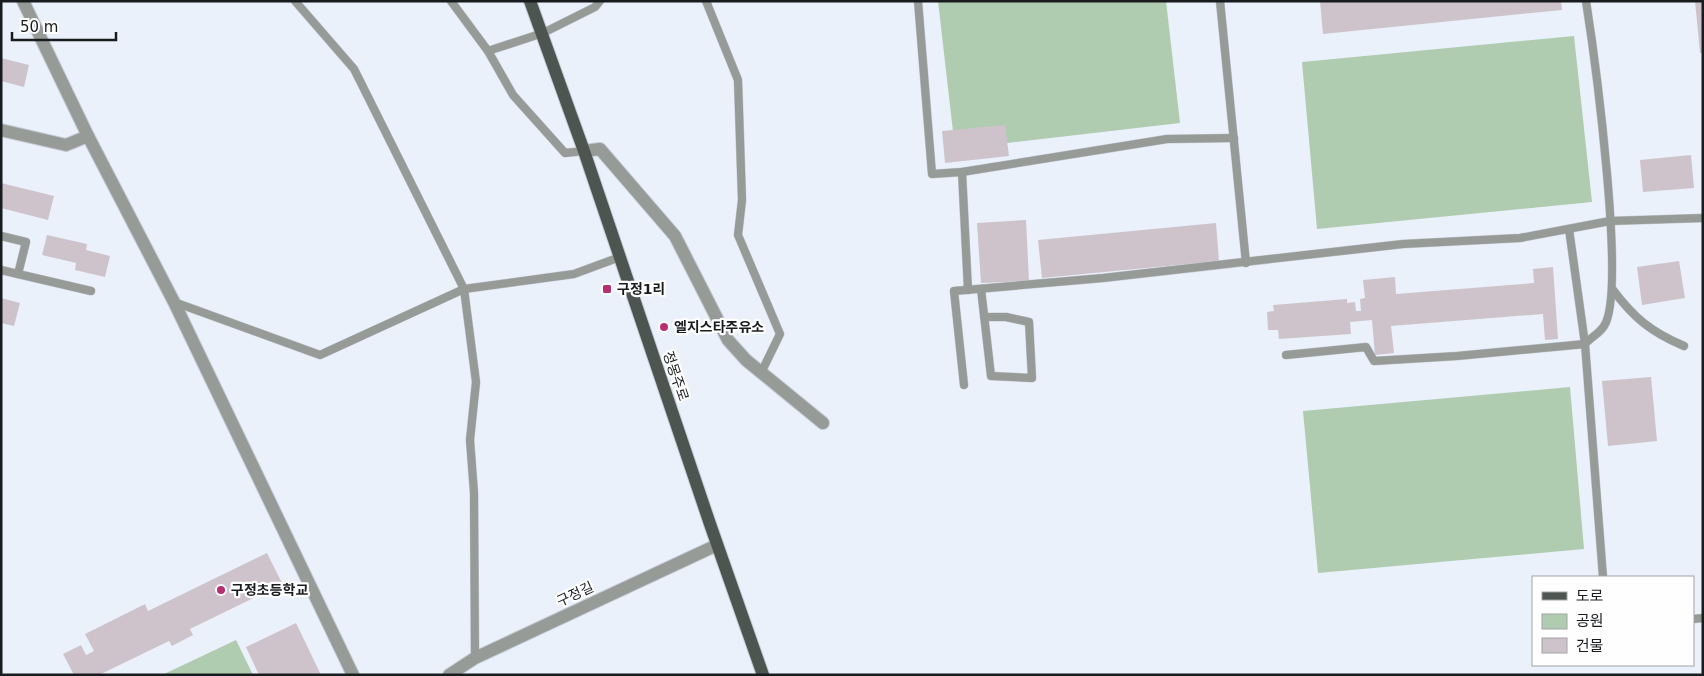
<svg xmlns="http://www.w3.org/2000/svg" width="1704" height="676" font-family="'DejaVu Sans','Noto Sans KR',sans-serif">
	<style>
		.green { fill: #b0ccb0 }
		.building { fill: #cec3ca }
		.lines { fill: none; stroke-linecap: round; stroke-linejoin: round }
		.lane-casing { stroke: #c4cbd3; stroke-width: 9 }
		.street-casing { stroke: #c4cbd3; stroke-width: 14 }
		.primary-casing { stroke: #c4cbd3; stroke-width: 14 }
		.lane { stroke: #969b97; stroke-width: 8 }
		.street { stroke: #969b97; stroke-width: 12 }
		.primary { stroke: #4d5550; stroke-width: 12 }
		.poi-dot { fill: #b62f71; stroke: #fefefe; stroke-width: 2 }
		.labels { text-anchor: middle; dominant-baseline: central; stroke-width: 4.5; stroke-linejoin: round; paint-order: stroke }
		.poi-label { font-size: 14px; font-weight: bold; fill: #191c1f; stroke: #fefefe; text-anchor: start }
		.street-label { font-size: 14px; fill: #191c1f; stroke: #fefefe }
	</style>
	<rect width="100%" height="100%" fill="#eaf1fb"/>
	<g class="green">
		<path d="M938,1h228l14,122 -225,26z"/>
		<path d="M1574,36l18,166 -275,27 -15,-167z"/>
		<path d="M1570,387l14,162 -266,24 -15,-162z"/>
		<path d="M236,640l17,35h-91z"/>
	</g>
	<g class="building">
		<path d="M1320,1h241l1,9 -239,24z"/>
		<path d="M1695,1h8v52h-3z"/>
		<path d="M1,58l28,7 -5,22 -23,-6z"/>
		<path d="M1005,125l4,31 -64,7 -3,-32z"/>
		<path d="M1691,155l3,33 -51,4 -3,-32z"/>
		<path d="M1,183l53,13 -6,24 -47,-12z"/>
		<path d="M1026,220l3,61 -48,2 -4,-60z"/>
		<path d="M1216,223l3,38 -177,17 -4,-38z"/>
		<path d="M47,235l40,9 -1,6 24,6 -5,21 -30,-7 1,-7 -34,-8z"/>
		<path d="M1679,261l6,37 -43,7 -5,-38z"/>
		<path d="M1553,267l5,72 -13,1 -2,-26 -152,12 3,27 -19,2 -3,-35 -22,2 1,12 -72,5 -1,-9h-10l-1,-18 7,-1 -1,-6 74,-6v4l8,-1 1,9h5l-1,-12 5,-1 -2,-18 32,-3 1,17 138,-11 -1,-14z"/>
		<path d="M1,298l19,5 -6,23 -13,-3z"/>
		<path d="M1651,377l6,64 -49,5 -6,-65z"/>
		<path d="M267,553l18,36 -16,8 -3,-5 -76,37 3,6 -21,11 -3,-5 -70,34h-25l-11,-21 18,-9 5,10 8,-4 -9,-17 60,-30 3,7z"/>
		<path d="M296,623l25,52h-62l-13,-28z"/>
	</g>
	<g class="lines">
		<defs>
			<g id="lane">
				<path d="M295,1l59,68 110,220 12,93 -6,58 4,53 1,165"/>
				<path d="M451,1l37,50 25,44 52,58 19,-2"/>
				<path d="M706,1l32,79 4,120 -4,35 42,99 -19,39"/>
				<path d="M918,1l14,173 30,-2 205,-33 67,-1"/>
				<path d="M1220,1l26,262"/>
				<path d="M1586,1c8,51 41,291 18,325 -4,7 -14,12 -19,18l18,233"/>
				<path d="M488,51l55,-18 52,-26 5,-6"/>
				<path d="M962,172l6,118"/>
				<path d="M1,236l25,6 -8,32 73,17"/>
				<path d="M1,270l17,4"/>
				<path d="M981,289l10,87 41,2 -3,-56 -23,-5h-22"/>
				<path d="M1613,290c21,28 38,42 71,56"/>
				<path d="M174,302l146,53 144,-66 110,-15 46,-17"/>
				<path d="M1286,355l80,-8 8,14 83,-5 128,-12 -16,-115"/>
				<path d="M964,385l-10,-94 149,-13 300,-34 117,-6 90,-17 93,-3"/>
				<path d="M1693,619l10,-1"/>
			</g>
			<g id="street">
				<path d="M23,1l65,135 86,166 179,373"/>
				<path d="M1,130l65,15 22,-9"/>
				<path d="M584,151l16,-2 75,87 53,104 18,20 77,63"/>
				<path d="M449,675l26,-17 242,-113"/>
			</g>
			<path id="primary" d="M530,1l54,150 126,373 53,151"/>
		</defs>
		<use href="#lane" class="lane-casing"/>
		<use href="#street" class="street-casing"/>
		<use href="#primary" class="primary-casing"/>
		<use href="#lane" class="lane"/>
		<use href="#street" class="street"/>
		<use href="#primary" class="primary"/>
	</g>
	<g class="poi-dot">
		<rect x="602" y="284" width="10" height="10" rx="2.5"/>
		<circle cx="664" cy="327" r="5"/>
		<circle cx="221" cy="590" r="5"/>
	</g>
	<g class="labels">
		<g class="poi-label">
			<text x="617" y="289">구정1리</text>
			<text x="674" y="327">엘지스타주유소</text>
			<text x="231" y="590">구정초등학교</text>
		</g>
		<g class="street-label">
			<text transform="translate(676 376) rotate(71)">정몽주로</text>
			<text transform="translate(575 594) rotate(-25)">구정길</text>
		</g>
	</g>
	<rect width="1704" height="676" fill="none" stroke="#191c1f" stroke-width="5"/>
	<rect x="1532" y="576" width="162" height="90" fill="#fefefe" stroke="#a2a4a5"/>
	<rect x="1542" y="592" width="25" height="8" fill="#4d5550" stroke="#a2a4a5"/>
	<text x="1576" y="601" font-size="15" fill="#191c1f">도로</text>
	<rect x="1542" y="614" width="25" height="15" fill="#b0ccb0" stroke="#a2a4a5"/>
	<text x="1576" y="626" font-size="15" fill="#191c1f">공원</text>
	<rect x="1542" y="638" width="25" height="15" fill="#cec3ca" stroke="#a2a4a5"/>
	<text x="1576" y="651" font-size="15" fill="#191c1f">건물</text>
	<path d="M12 32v8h104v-8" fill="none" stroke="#191c1f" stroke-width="2.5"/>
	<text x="20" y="32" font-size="15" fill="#191c1f" stroke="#fefefe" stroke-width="4" paint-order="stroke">50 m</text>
</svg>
